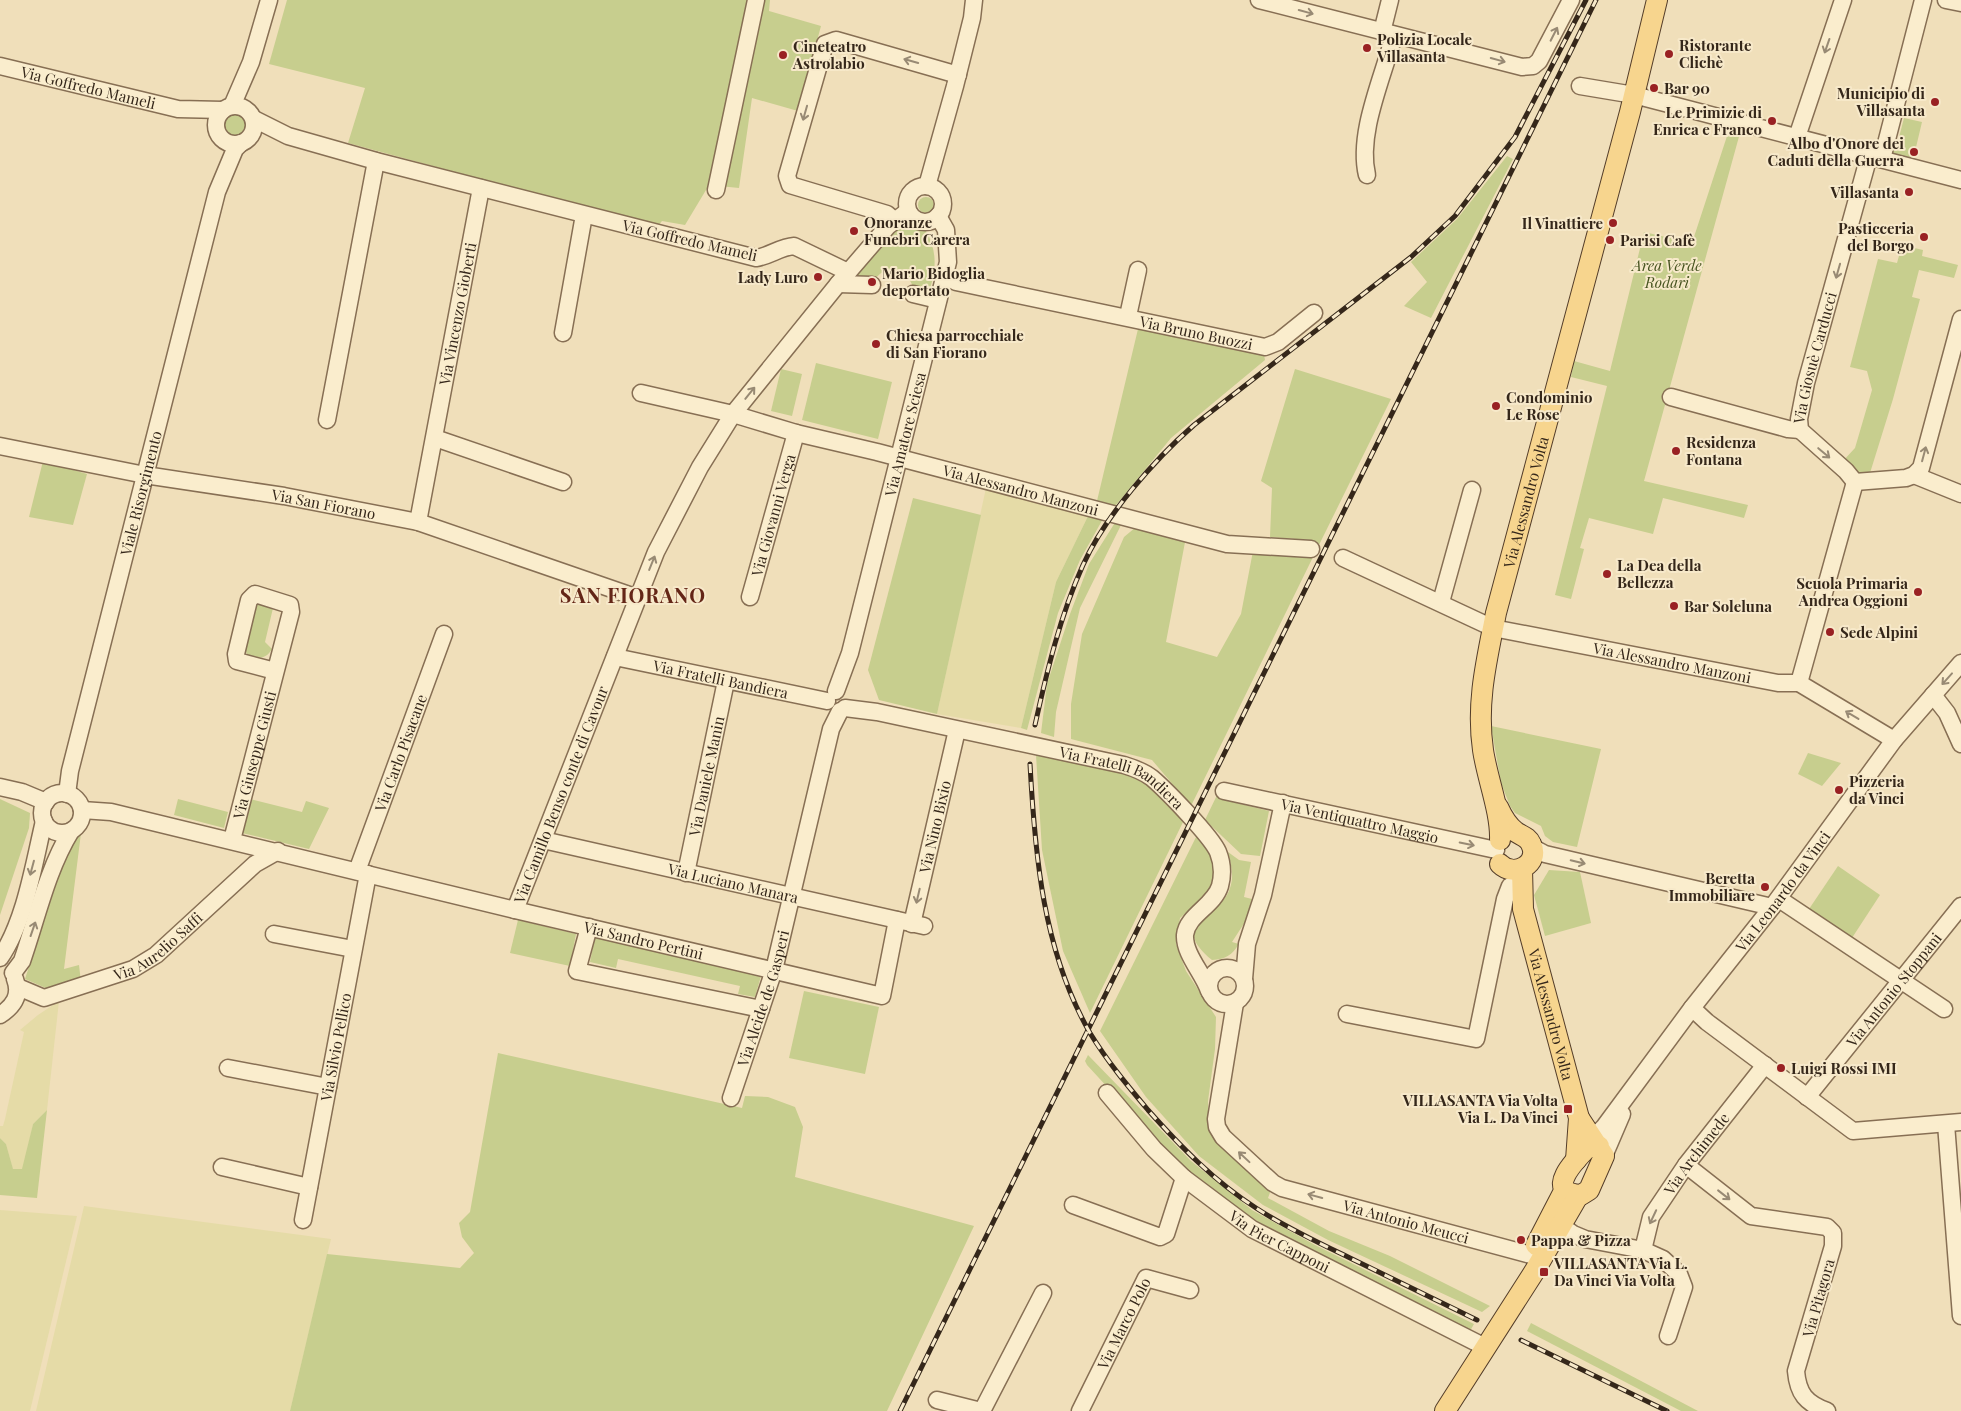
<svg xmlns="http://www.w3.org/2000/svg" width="1961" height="1411" font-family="'Playfair Display',serif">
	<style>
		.farmland { fill: #e5dba7 }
		.green { fill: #c7ce8e }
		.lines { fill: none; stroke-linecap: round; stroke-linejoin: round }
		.minor-casing { stroke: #876f54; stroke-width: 19 }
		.major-casing { stroke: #543d29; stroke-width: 22 }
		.minor { stroke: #faedcd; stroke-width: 16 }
		.major { stroke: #f7d58e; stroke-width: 20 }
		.rail-casing { stroke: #35271a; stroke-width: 5 }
		.rail { stroke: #f7e9ca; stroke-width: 3; stroke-dasharray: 9; stroke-linecap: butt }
		.oneway { stroke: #988a74 }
		.poi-dot { fill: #992123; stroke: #f7e9ca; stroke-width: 2 }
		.labels { text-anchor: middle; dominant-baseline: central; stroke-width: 4; stroke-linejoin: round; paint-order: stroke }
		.poi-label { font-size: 15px; font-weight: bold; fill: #35271a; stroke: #f7e9ca; text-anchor: start }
		.street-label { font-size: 15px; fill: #35271a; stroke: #f7e9ca }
		.park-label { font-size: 15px; font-style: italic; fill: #46531f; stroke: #f7e9ca }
		.district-label { font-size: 20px; font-weight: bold; letter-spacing: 1px; fill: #642617; stroke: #f7e9ca }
	</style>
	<rect width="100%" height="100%" fill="#f0dfba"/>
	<g class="farmland">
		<path d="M986,488l103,26 -33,68 -35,146 -84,-14z"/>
		<path d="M59,1001l-12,109 -14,14 -10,45 -10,1 -7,-26 -6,-6v-12h3l2,-7 19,-87 -4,-2 18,-15z"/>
		<path d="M84,1206l247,33 -41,172h-254z"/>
		<path d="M0,1210l77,6 -47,195h-30z"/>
	</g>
	<g class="green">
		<path d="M287,0h483l-1,11 52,15 -23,85 -46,-13 -13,90 -30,-3 -24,40 -23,-4 -5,6 -309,-84 17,-55 -96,-24z"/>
		<circle cx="234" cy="124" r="12"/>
		<path d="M1904,118l18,4 -9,38 -25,-6 2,-6 6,1z"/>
		<path d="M1729,130l11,3 -96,348 104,24 -4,13 -81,-20 -10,36 -64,-16 -9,30 4,1 -13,50 -16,-4 52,-209 -36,-9 3,-16 36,10 34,-139 48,11z"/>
		<path d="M1507,156l6,3 -82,159 -27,-12 23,-24 -16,-20 46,-43z"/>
		<circle cx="926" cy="205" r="8"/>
		<path d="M911,223l15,8c12,22 10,38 3,61l-16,-5c-6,-19 -28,-25 -39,-6l-19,-6 44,-50z"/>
		<path d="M1902,245l21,5 -1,6 36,9 -4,13 -35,-8 -7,27 8,2 -27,100 -23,74h-13l-14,-12 12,-13 17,-58 -5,-19 -17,-4 28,-108 19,4z"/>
		<path d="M1138,329l126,26 1,5 -94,78 -59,72 -16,-5z"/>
		<path d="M816,363l76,19 -14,57 -76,-19z"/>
		<path d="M781,369l21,5 -10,42 -21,-5z"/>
		<path d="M1295,369l96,30 -72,146 -9,-5 -40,-3 2,-49 -11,-7z"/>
		<path d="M43,461l44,13 -14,51 -44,-8z"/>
		<path d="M913,498l68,17 -44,199 -58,-14 -11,-30z"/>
		<path d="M1089,514l15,3 -24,43 -22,53 -31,117 -6,-2 35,-146z"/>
		<path d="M1116,521l5,4 -41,83 -24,104 -2,25 -13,-4 6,-49 23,-70 19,-50z"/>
		<path d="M1136,527l50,10 -20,105 51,15 24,-43 12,-63 61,4 -123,251 -39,-46 -81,-21v-35l11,-70 42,-97z"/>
		<path d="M262,604l11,4 -8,34 7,7c-7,11 -12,9 -24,7l-4,-8 11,-43z"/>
		<path d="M1491,726l110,23 -24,98 -24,-5 -8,-6 -4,-10 -26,-13 -5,-7 -9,-23z"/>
		<path d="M1808,753l33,10 -19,23 -24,-12z"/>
		<path d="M1036,755l82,16 29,12 37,37 -94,193 -27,-62 -21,-101z"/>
		<path d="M1218,793l12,2 -2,6 41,10 -9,45 -19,-2 -36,-34z"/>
		<path d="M0,799l30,14 -1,15 -29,87z"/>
		<path d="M178,799l50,13 -4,16 -50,-13z"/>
		<path d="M250,799l52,13 4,-11 23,7 -20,41 -67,-16z"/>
		<path d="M81,833l-17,136 15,-4 2,17 -33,7 -23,-10 43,-133z"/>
		<path d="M1197,835l10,12 6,12 1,16 -4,12 -9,12 -21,19 -4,26 10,27 30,46 -1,32 -7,52 1,26 29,36 34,24 -4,11 61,33 61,25 100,50 -8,6 -154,-72 -65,-35 -64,-49 -53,-59 -46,-66z"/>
		<path d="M1228,852l11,8 12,2 -7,35 8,2 -7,23 -13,20 7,2c-7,11 -13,15 -27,16 -44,-37 4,-40 17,-69 6,-14 2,-26 -1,-39z"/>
		<path d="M1838,866l42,29 -30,46 -43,-29z"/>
		<path d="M1549,870l31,2 11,51 -46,13 -11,-41z"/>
		<path d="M518,920l58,14 -6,32 -60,-13z"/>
		<path d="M595,937l166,39 -6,21 -17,-3 2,-8 -122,-27 -2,9 -26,-6z"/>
		<path d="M804,991l75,16 -14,67 -76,-16z"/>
		<path d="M498,1053l244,55 3,-12 23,1 27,10 8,20 -8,50 179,49 -87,185h-597l37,-157 133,14 14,-15 -12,-16 -3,-14 11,-11z"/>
		<path d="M1088,1055l103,106 61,49 63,35 159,79 -4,7 -221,-111 -71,-56 -91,-99 -2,-4z"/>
		<path d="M47,1110l-10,88 -37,-3v-57l6,6 7,25h9l11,-45z"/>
		<path d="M1531,1323l167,88h-17l-154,-80z"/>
	</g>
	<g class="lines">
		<defs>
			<g id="minor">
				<path d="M1259,0l263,67 11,-1 6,-5 32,-61"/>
				<path d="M1946,0l15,3"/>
				<path d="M1382,32l8,-32"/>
				<path id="s1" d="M0,66l178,43 45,1"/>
				<path d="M1580,86l54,9 327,85"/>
				<circle cx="235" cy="125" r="19"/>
				<path d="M232,106l19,-44 18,-62"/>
				<path d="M254,119l34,17 88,25 380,97c14,-2 24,-11 38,-12l54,26"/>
				<path d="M1797,137l46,-137"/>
				<path d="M1882,159l41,-159"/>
				<path d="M1367,175c-10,-42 16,-97 27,-140"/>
				<circle cx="925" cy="204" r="18"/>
				<path d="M927,186l28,-100 17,-68 2,-18"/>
				<path d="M716,190l40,-190"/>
				<path d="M895,221l-8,-7 -97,-29 -3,-9 38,-132 11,-4 122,35"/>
				<path id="s2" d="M945,276l11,6 309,65 13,-5 36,-29"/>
				<path d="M838,284l34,1"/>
				<path d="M913,294l25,6"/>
				<path d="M1128,316l10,-46"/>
				<path d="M563,333l21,-118"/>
				<path id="s3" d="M641,393l92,21 63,19 81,19 350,92 84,5"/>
				<path d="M1671,397l117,32 12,1"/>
				<path d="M327,420l49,-259"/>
				<path d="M435,438l128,44"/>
				<path id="s4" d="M0,446l145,29 139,21 134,26 220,76"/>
				<path d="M1914,475l47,19"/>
				<path id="s5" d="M1855,482l-9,-11 -46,-41 -1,-11 7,-36 63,-227"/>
				<path d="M1855,482l51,-4 8,-3 7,-7 40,-149"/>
				<path id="s6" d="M418,522l63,-334"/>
				<path id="s7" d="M1343,558l150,70 285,55h21l95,57"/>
				<path id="s8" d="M750,597l46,-164"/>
				<path d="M1441,602l31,-112"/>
				<path id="s9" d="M615,657l212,44"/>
				<path d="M1799,683l56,-201"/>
				<path id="s10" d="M836,691l14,-38 98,-391 -2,-32 -8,-14"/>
				<path d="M1933,695l14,18 14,31"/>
				<path id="s11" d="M845,708l32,4 247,53c10,3 19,6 28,13 14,12 59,58 66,74 4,10 5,23 2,34 -6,20 -33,29 -35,49 -1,19 18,38 24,56"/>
				<path d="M0,787l22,5 24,10"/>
				<path id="s12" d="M1224,791l272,59"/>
				<circle cx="62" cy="813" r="20"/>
				<path id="s13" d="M67,794l3,-23 147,-579 18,-43 6,-6"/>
				<path id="s14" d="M82,810l29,2 404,98 141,-358 44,-85 33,-53 105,-130 50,-58 20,-15"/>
				<path id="s15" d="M232,840l59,-228 -1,-7 -35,-11 -6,6 -13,54 1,7 38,10"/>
				<path id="s16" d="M543,840l381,86"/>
				<path d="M1532,847l13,7 227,53"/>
				<path id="s17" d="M357,871l87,-237"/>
				<path id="s18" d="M686,873l40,-192"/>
				<path d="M1779,899l165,110"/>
				<path id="s19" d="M515,910l367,86 15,-76"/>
				<path id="s20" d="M912,924l45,-194"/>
				<path d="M589,927l-12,44 184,38"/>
				<path d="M274,934l79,15"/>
				<path d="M0,958c25,-36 34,-95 44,-137"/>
				<circle cx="1227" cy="986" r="18"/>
				<path d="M13,973l9,-12c15,-43 25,-91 49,-130"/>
				<path d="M1244,979l3,-35 16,-49 20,-92"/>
				<path id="s21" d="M18,987l26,11 89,-29 23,-14 99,-91 23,-13"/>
				<path id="s22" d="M1235,1003l-19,116 1,8 6,10 50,46 9,5 249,67"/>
				<path d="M1692,1008l15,14 146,109 108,-9"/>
				<path d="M1347,1014l129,25 29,-140 5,-13"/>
				<path d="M0,1015c14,-9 21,-20 15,-36"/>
				<path d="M228,1068l100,19"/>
				<path id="s23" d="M1107,1093l47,56 30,29 68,51 233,118"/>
				<path id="s24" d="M1807,1097l154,-191"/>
				<path id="s25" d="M731,1098l43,-128 57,-241 9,-18"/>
				<path d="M1946,1124l15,192"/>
				<path id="s26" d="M1590,1145l3,-7 11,-11 88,-119 80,-101 122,-167 67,-77"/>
				<path d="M1604,1156l18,-42"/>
				<path d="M1686,1165l65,51 76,11 6,6v13l-37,125c2,23 10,32 31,40"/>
				<path d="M222,1167l87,20"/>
				<path d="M1073,1205l87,32 6,-3 18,-56"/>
				<path id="s27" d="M303,1220l65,-346"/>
				<path d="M1562,1226l11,8 12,5 58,11 20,9 16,15 5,13 -16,49"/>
				<path id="s28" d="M1643,1250l8,-33 35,-52 79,-100"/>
				<path d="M937,1400l44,11"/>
				<path d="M982,1411l61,-118"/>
				<path id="s29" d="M1080,1411l66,-133 44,12"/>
			</g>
			<g id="major">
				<path d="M1498,807c4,9 10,19 18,25 6,4 12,5 15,12 10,20 -17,34 -31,20"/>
				<path id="s30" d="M1500,840c1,-28 -13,-62 -17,-90 -7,-48 4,-91 13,-137l134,-501 27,-112"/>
				<path id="s31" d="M1522,869l1,40 56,209 -3,42"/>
				<path d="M1579,1118l25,38 -15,34 -8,5c-40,-2 -3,-38 9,-50l9,1"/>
				<path d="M1536,1245l29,-56"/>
				<path d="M1445,1411l89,-139 44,-76"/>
			</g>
		</defs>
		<use href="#minor" class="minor-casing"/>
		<use href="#major" class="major-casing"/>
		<use href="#minor" class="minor"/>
		<use href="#major" class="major"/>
		<defs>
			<g id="rail">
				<path d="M1035,725c12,-54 25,-109 48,-160 22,-49 71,-105 111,-140l217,-168 44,-41 60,-79 71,-137"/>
				<path d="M1030,764c5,92 13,187 60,269 17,28 37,52 58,77 33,37 66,71 108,98 29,19 61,34 92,49 43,21 86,42 129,63"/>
				<path d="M1521,1340l146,71"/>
				<path d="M900,1411l696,-1411"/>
			</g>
		</defs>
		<use href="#rail" class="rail-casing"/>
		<use href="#rail" class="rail"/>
	</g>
	<defs><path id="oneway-shaft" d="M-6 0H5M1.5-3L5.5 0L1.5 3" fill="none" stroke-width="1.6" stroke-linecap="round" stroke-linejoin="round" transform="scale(1.25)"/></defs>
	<g class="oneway">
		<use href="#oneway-shaft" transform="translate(1306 12) rotate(15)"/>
		<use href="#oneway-shaft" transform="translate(1554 34) rotate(-63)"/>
		<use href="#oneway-shaft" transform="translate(1827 46) rotate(109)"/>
		<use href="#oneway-shaft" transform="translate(1498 60) rotate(15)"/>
		<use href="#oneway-shaft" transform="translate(911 61) rotate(-164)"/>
		<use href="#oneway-shaft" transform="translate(805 113) rotate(106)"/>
		<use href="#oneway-shaft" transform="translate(1838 271) rotate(106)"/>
		<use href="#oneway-shaft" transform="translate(750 393) rotate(-51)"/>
		<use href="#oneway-shaft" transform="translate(1824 453) rotate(40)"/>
		<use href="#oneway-shaft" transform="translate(1924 454) rotate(-75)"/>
		<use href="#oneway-shaft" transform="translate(652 563) rotate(-68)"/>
		<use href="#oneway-shaft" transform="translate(1947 679) rotate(132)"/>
		<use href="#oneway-shaft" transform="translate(1852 715) rotate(-149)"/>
		<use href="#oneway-shaft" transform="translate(1467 844) rotate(12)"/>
		<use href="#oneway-shaft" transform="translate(1578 862) rotate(13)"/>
		<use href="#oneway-shaft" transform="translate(32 868) rotate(105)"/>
		<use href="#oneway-shaft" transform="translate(918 896) rotate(103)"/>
		<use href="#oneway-shaft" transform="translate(33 929) rotate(-71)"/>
		<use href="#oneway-shaft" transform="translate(1244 1157) rotate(-137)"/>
		<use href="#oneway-shaft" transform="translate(1724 1195) rotate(38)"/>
		<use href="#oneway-shaft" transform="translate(1315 1196) rotate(-165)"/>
		<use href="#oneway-shaft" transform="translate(1653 1217) rotate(115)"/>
	</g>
	<g class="poi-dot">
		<circle cx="1367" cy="48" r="5"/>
		<circle cx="1669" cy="54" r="5"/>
		<circle cx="783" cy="55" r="5"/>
		<circle cx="1654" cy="88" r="5"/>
		<circle cx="1935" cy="102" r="5"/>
		<circle cx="1772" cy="121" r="5"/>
		<circle cx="1914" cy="152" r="5"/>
		<circle cx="1909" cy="192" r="5"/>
		<circle cx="1613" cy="223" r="5"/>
		<circle cx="854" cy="231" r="5"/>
		<circle cx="1924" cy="237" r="5"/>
		<circle cx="1610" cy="240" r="5"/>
		<circle cx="818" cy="277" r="5"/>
		<circle cx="872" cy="282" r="5"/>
		<circle cx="876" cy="344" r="5"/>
		<circle cx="1496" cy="406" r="5"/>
		<circle cx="1676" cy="451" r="5"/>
		<circle cx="1607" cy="574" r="5"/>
		<circle cx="1918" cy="592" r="5"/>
		<circle cx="1674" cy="606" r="5"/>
		<circle cx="1830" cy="632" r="5"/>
		<circle cx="1839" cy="790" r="5"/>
		<circle cx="1765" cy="887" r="5"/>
		<circle cx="1781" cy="1068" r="5"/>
		<rect x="1563" y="1104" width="10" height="10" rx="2.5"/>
		<circle cx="1521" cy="1240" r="5"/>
		<rect x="1539" y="1267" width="10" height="10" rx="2.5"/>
	</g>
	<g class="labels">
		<g class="poi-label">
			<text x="1377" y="39">Polizia Locale<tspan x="1377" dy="17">Villasanta</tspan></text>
			<text x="1679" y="45">Ristorante<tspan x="1679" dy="17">Clichè</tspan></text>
			<text x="793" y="46">Cineteatro<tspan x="793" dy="17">Astrolabio</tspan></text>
			<text x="1664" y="88">Bar 90</text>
			<text x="1925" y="93" text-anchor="end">Municipio di<tspan x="1925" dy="17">Villasanta</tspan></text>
			<text x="1762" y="112" text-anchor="end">Le Primizie di<tspan x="1762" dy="17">Enrica e Franco</tspan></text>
			<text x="1904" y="143" text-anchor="end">Albo d'Onore dei<tspan x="1904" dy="17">Caduti della Guerra</tspan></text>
			<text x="1899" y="192" text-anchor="end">Villasanta</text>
			<text x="864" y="222">Onoranze<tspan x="864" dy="17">Funebri Carera</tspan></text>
			<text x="1603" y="223" text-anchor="end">Il Vinattiere</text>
			<text x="1914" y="228" text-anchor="end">Pasticceria<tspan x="1914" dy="17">del Borgo</tspan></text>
			<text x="1620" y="240">Parisi Cafè</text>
			<text x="882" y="273">Mario Bidoglia<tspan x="882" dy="17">deportato</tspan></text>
			<text x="808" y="277" text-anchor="end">Lady Luro</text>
			<text x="886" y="335">Chiesa parrocchiale<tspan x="886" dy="17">di San Fiorano</tspan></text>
			<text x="1506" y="397">Condominio<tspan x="1506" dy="17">Le Rose</tspan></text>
			<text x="1686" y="442">Residenza<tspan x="1686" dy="17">Fontana</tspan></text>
			<text x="1617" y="565">La Dea della<tspan x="1617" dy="17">Bellezza</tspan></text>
			<text x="1908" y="583" text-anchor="end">Scuola Primaria<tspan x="1908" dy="17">Andrea Oggioni</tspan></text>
			<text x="1684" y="606">Bar Soleluna</text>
			<text x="1840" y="632">Sede Alpini</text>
			<text x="1849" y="781">Pizzeria<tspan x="1849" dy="17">da Vinci</tspan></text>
			<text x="1755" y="878" text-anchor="end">Beretta<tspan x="1755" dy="17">Immobiliare</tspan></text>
			<text x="1791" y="1068">Luigi Rossi IMI</text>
			<text x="1558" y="1100" text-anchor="end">VILLASANTA Via Volta<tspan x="1558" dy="17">Via L. Da Vinci</tspan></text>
			<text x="1531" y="1240">Pappa &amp; Pizza</text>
			<text x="1554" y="1263">VILLASANTA Via L.<tspan x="1554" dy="17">Da Vinci Via Volta</tspan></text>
		</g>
		<g class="street-label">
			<text stroke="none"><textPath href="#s1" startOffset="91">Via Goffredo Mameli</textPath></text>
			<text transform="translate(690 240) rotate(13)">Via Goffredo Mameli</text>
			<text stroke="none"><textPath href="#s6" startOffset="212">Via Vincenzo Gioberti</textPath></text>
			<text stroke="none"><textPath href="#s2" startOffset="258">Via Bruno Buozzi</textPath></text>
			<text stroke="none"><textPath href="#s5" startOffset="150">Via Giosuè Carducci</textPath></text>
			<text stroke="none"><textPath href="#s10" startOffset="266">Via Amatore Sciesa</textPath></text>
			<text stroke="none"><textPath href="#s3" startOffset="392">Via Alessandro Manzoni</textPath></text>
			<text stroke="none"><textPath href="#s13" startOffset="310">Viale Risorgimento</textPath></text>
			<text stroke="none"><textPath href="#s30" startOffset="345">Via Alessandro Volta</textPath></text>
			<text stroke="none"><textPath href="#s4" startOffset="329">Via San Fiorano</textPath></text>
			<text stroke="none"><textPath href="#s8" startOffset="85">Via Giovanni Verga</textPath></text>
			<text stroke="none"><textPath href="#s7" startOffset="348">Via Alessandro Manzoni</textPath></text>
			<text stroke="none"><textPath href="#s9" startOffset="108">Via Fratelli Bandiera</textPath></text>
			<text stroke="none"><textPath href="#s17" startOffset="126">Via Carlo Pisacane</textPath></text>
			<text stroke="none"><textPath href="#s15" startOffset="88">Via Giuseppe Giusti</textPath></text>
			<text stroke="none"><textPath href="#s18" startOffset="99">Via Daniele Manin</textPath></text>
			<text stroke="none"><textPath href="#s11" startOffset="288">Via Fratelli Bandiera</textPath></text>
			<text stroke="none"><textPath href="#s14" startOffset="569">Via Camillo Benso conte di Cavour</textPath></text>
			<text stroke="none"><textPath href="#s12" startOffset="139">Via Ventiquattro Maggio</textPath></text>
			<text stroke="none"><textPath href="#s20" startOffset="100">Via Nino Bixio</textPath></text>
			<text stroke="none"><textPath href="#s16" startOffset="195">Via Luciano Manara</textPath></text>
			<text stroke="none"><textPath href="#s26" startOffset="319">Via Leonardo da Vinci</textPath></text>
			<text stroke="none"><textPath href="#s19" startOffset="132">Via Sandro Pertini</textPath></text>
			<text stroke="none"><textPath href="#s21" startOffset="155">Via Aurelio Saffi</textPath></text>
			<text stroke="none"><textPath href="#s24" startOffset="138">Via Antonio Stoppani</textPath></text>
			<text stroke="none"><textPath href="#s25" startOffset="105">Via Alcide de Gasperi</textPath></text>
			<text stroke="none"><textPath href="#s31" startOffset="149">Via Alessandro Volta</textPath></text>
			<text stroke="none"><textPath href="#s27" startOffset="176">Via Silvio Pellico</textPath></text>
			<text stroke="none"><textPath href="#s28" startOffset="112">Via Archimede</textPath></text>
			<text stroke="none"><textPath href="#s22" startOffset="344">Via Antonio Meucci</textPath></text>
			<text stroke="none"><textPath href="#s23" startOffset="230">Via Pier Capponi</textPath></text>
			<text transform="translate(1818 1298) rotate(-74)">Via Pitagora</text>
			<text stroke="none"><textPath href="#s29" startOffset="98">Via Marco Polo</textPath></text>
		</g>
		<g class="park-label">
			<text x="1667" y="265">Area Verde<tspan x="1667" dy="17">Rodari</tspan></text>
		</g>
		<g class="district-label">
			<text x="633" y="594">SAN FIORANO</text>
		</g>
	</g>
</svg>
